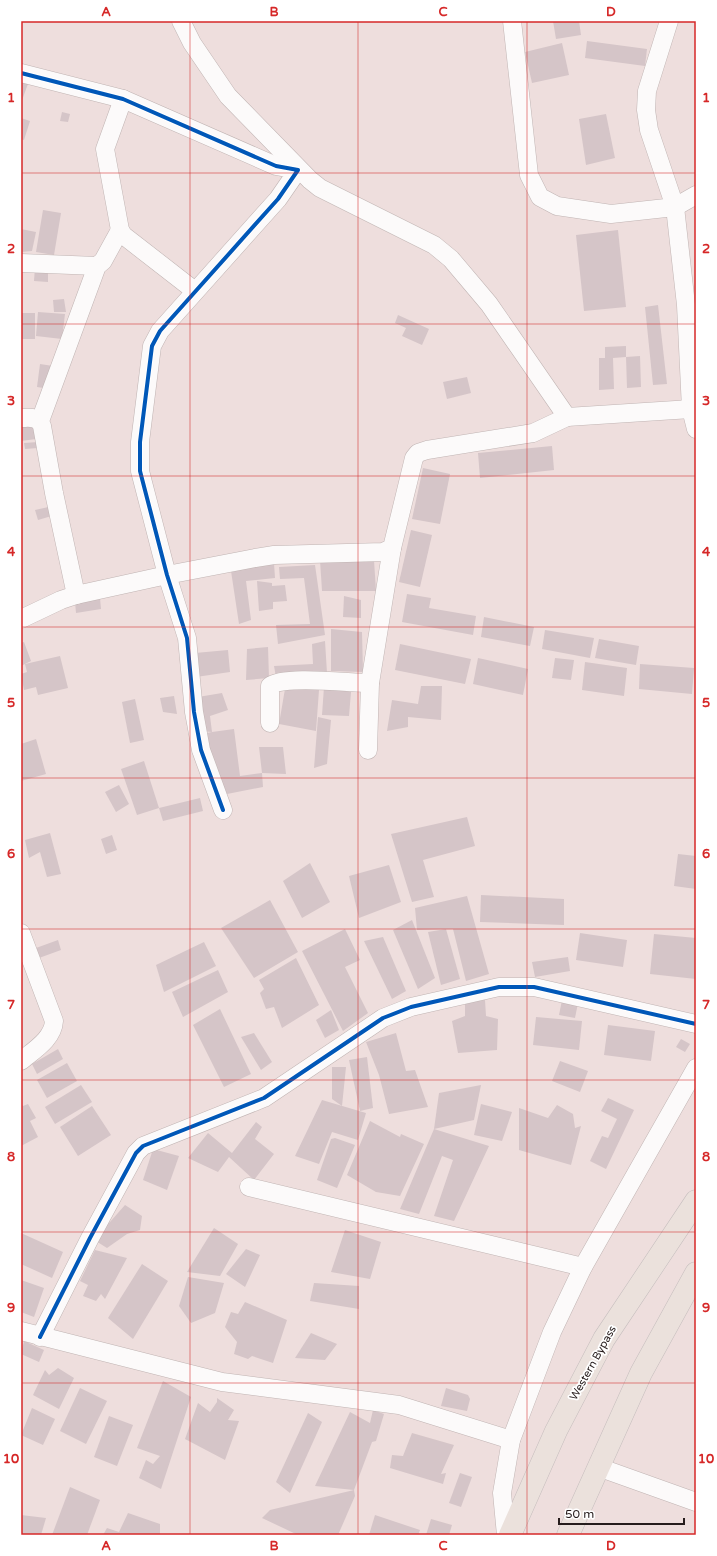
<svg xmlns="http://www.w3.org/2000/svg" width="717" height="1556" font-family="'Varela Round',sans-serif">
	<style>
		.building { fill: #d5c5c8 }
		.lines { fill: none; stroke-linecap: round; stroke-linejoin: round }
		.minor-casing { stroke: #c0b4b3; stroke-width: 19 }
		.major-casing { stroke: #c5bdbd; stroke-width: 23 }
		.minor { stroke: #fcfafa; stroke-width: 18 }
		.major { stroke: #ebe1dc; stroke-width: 22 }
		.cycleway-casing { stroke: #fff; stroke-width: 6 }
		.cycleway { stroke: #0057b8; stroke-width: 4 }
		.grid { fill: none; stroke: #d62828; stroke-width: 1; stroke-opacity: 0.55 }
		.labels { text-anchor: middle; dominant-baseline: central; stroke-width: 3.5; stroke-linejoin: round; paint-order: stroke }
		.street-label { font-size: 11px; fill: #261c1c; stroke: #fff }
		.neatline { fill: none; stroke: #d62828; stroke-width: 1.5 }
		.grid-label { font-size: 13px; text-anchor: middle; font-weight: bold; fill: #d62828 }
	</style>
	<rect width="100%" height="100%" fill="#eededd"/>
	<g class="building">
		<path d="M553,21h26l2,14 -25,4z"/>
		<path d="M587,41l60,8 -2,17 -60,-8z"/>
		<path d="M562,43l7,32 -37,8 -7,-31z"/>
		<path d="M21,78l8,3 -8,22z"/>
		<path d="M62,112l8,2 -2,8 -8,-1z"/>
		<path d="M606,114l9,44 -29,7 -7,-46z"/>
		<path d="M21,118l9,3 -6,19 -3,-1z"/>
		<path d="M43,210l18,3 -7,42 -18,-3z"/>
		<path d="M21,229l15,3 -4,19 -11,1z"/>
		<path d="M618,230l8,77 -42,4 -8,-76z"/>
		<path d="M35,267l13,1v14l-14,-1z"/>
		<path d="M64,299l2,13h-12l-1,-12z"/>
		<path d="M658,305l9,79 -14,1 -8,-78z"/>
		<path d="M38,312l27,2 -3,25 -26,-3z"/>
		<rect x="21" y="313" width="14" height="26"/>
		<path d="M398,315l31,14 -7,16 -20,-9 4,-8 -11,-5z"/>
		<path d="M626,346v11l-13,1 1,31 -15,1v-32h6v-11z"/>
		<path d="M640,356l1,31 -14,1 -1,-31z"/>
		<path d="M40,364l13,2 -3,23 -13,-2z"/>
		<path d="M467,377l4,16 -24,6 -4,-17z"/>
		<path d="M34,423l2,16 -15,2v-17z"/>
		<path d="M38,442v6l-13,1 -1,-6z"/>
		<path d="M552,446l2,24 -74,8 -2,-25z"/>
		<path d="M423,468l27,6 -10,50 -28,-5z"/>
		<path d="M53,506l2,9 -17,5 -3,-10z"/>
		<path d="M411,530l21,5 -12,52 -21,-5z"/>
		<path d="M320,560h54l2,31h-54z"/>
		<path d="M274,563l1,15 -29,3 5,39 -12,4 -8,-53z"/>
		<path d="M315,565l10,70 -47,9 -2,-19 34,-1 -6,-46 -24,1 -1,-12z"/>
		<path d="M257,581l15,2v3l13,-1 2,16 -14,1v7l-14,2z"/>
		<path d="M407,594l24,4 -2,10 47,8 -3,19 -71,-13z"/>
		<path d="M344,596l17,4v18l-18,-1z"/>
		<path d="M100,598l1,11 -25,4 -1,-11z"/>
		<path d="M484,617l50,10 -4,19 -49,-9z"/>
		<path d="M331,629l31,3 1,40 -32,-1z"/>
		<path d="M545,630l49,8 -4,20 -48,-9z"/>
		<path d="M599,639l40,7 -3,19 -41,-7z"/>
		<path d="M325,641l2,32 -51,4 -2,-11 39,-2 -1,-20z"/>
		<path d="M24,642l7,19 -10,5 1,-6 -1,-17z"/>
		<path d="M400,644l71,15 -6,25 -70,-14z"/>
		<path d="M268,647l1,31 -23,2 1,-31z"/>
		<path d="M228,650l2,22 -34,5 -1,-24z"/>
		<path d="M60,656l8,32 -30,7 -2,-8 -12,3 -3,-16 6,-2 -2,-8z"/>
		<path d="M478,658l50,11 -5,26 -50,-11z"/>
		<path d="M555,658l19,2 -3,20 -19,-2z"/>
		<path d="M585,662l42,6 -3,28 -42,-6z"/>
		<path d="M640,664l54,4 -2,26 -53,-5z"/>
		<path d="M286,683l4,3 29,4 -3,41 -37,-7z"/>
		<path d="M421,686h21l-1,34 -33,-3v10l-21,4 5,-31 26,4z"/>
		<path d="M324,687l27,5 -2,24 -27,-1z"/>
		<path d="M222,693l6,17 -18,6 2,16 22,-3 6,47 22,-3 -3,-26h24l3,27 -24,-1 1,14 -36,7 -25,-60 10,-2 -11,-1 -3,-34z"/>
		<path d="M174,696l3,18 -14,-2 -3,-14z"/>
		<path d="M135,699l9,41 -14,3 -8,-41z"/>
		<path d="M318,717l13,3 -4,44 -13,4z"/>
		<path d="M36,739l10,35 -25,7v-37z"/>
		<path d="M144,761l15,47 -22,7 -16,-46z"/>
		<path d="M119,785l10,19 -13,8 -11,-20z"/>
		<path d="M200,798l3,13 -40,10 -4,-13z"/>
		<path d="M467,817l8,29 -52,14 11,37 -22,5 -21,-68z"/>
		<path d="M50,833l11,41 -14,3 -7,-25 -11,6 -4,-18z"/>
		<path d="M112,835l5,15 -11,4 -5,-15z"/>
		<path d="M678,854l18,2v33l-22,-3z"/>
		<path d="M310,863l20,39 -28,16 -19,-37z"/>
		<path d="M389,865l12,37 -42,16 -10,-42z"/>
		<path d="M481,895l83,4v26l-84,-3z"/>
		<path d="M467,896l22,78 -23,7 -13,-52 -36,1 -2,-22z"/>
		<path d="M270,900l28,52 -44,26 -33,-50z"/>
		<path d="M412,920l23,58 -17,11 -25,-59z"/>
		<path d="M345,929l15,31 -15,7 23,46 -25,18 -41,-80z"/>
		<path d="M446,929l14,50 -19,6 -13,-53z"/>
		<path d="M580,933l47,7 -4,27 -47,-7z"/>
		<path d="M654,934l42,4v41l-46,-5z"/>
		<path d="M383,937l23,54 -14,8 -28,-58z"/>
		<path d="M58,940l3,10 -22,8 -3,-10z"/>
		<path d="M204,942l12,24 -52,26 -8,-27z"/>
		<path d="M568,957l2,14 -35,6 -3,-15z"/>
		<path d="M296,958l23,47 -37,23 -8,-21 -8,2 -6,-16 4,-4 -5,-9z"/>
		<path d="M218,970l10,22 -45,25 -11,-25z"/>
		<path d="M485,1000l1,16 12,3 -1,31 -39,3 -6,-32 13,-5v-14z"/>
		<path d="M562,1000l16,3 -3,15 -16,-3z"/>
		<path d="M220,1009l31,65 -27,13 -31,-62z"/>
		<path d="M331,1010l8,20 -14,8 -9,-18z"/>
		<path d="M536,1017l46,4 -3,29 -46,-5z"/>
		<path d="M608,1025l47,6 -4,30 -47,-6z"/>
		<path d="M254,1033l18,29 -11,8 -20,-33z"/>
		<path d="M396,1033l10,38 9,-1 13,37 -39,7 -10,-39 -13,-33z"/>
		<path d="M681,1039l9,5 -5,8 -9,-5z"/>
		<path d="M58,1049l5,10 -26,15 -5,-10z"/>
		<path d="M367,1057l6,51 -13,3 -11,-51z"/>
		<path d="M560,1061l28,10 -8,21 -28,-11z"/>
		<path d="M67,1063l10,18 -30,17 -10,-18z"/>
		<path d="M332,1067h14l-4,39 -10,-7z"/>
		<path d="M81,1085l11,17 -37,22 -10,-17z"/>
		<path d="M481,1085l-7,35 -40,9 5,-36z"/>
		<path d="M608,1098l26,12 -28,59 -16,-8 12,-25 6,2 9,-19 -16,-8z"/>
		<path d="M322,1100l44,13 -8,27 -26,-8 -13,32 -24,-8z"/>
		<path d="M21,1104l2,2 5,-2 8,14 -6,3 8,16 -17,9z"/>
		<path d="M481,1104l31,8 -10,29 -28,-6z"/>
		<path d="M557,1105l16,9 2,14 6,-2 -10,39 -52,-15v-42l29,10z"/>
		<path d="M92,1106l19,29 -33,21 -18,-29z"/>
		<path d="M370,1121l30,16 1,-3 23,10 -24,52 -24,-4 -29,-17z"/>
		<path d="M256,1122l6,5 -7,12 19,15 -20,26 -25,-23 -11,15 -30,-14 20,-25 24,20z"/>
		<path d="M434,1129l55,17 -35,75 -20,-5 19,-56 -11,-4 -23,58 -19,-5z"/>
		<path d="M335,1138l20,7 -18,43 -20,-8 14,-41z"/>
		<path d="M153,1149l26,7 -12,34 -24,-10z"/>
		<path d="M125,1205l17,11 -2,14 -13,4 -20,14 -16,-10 19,-16z"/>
		<path d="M214,1228l24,16 -18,32 -33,-4z"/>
		<path d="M345,1230l36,12 -11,37 -39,-7z"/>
		<path d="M21,1233l42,19 -11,26 -31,-14z"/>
		<path d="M246,1249l14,6 -15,32 -19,-13z"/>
		<path d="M95,1250l32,8 -22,41 -4,-5 -5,7 -13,-5 5,-11 -8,-4z"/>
		<path d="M142,1264l26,17 -35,58 -25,-21z"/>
		<path d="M188,1277l36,6 -9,30 -24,10 -12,-17z"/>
		<path d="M21,1280l23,8 -10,29 -13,-5z"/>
		<path d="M314,1283l45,3v23l-49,-8z"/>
		<path d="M245,1302l42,18 -14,43 -21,-7 -4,3 -14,-5 3,-12 -12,-15 6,-15 7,2z"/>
		<path d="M311,1333l26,11 -12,16 -30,-2z"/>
		<path d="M24,1341l20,9 -5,12 -18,-8z"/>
		<path d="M58,1368l16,10 -15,31 -26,-14 12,-25 4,5z"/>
		<path d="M163,1381l28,16 -30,92 -22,-11 7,-18 7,4 7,-8 -23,-8z"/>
		<path d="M80,1388l27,13 -21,43 -26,-13z"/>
		<path d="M446,1388l22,7 2,4 -3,12 -26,-5z"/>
		<path d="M217,1398l17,12 -6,10 11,1 -14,39 -40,-21 13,-36 12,9 7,-10z"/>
		<path d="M32,1408l23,11 -12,26 -22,-10z"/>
		<path d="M373,1410l11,4 -8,27 -4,1 -18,48 -39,-4 35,-74 20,11z"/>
		<path d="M308,1413l14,9 -32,71 -14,-11z"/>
		<path d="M109,1416l24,9 -16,41 -23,-9z"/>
		<path d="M412,1433l42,12 -13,29 5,-1 -3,11 -53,-16 2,-13 11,1z"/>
		<path d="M460,1473l12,4 -11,30 -12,-4z"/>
		<path d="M70,1487l30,13 -13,35h-35z"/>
		<path d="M354,1490l1,6 -17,39h-40l-36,-17 8,-8z"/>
		<path d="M128,1513l32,11v11h-57l4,-7 12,4z"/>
		<path d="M21,1515l25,3 -5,17h-20z"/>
		<path d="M375,1515l45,15 -2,5h-49z"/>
		<path d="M431,1519l21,6 -3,10h-23z"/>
	</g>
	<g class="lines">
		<defs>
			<g id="minor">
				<path d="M181,21l11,22 36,53 82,84 10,8 114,57 17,14 38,45 78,113 124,-8"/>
				<path d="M512,21l17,154 11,22 17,9 54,8 64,-7 21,-12"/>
				<path d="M669,21l-22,70 -1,19 3,20 26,77 11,98 5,104 5,20"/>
				<path d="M21,73l102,26 153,67 22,4 -20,29 -118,132 -8,15 -12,96v29l27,104 20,63 7,74 7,38 22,60"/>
				<path d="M123,99l-18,50 15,81 3,5 72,56"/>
				<path d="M21,263l76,3"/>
				<path d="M21,418c9,0 17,-2 21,8l12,67 22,102"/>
				<path d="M40,421l57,-155 6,-5 17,-31"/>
				<path d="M21,619l40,-19 15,-5 91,-20 88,-17 19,-3 109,-3 9,-4 22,-90 4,-5 9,-3 106,-17 34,-16"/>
				<path d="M270,723v-37c14,-11 79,-3 100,-3"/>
				<path d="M368,750l2,-67 22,-135"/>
				<path d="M21,933l33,88c-1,18 -20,29 -33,40"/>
				<path d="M249,1187l334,80"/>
				<path d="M21,1331l201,51 177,23 112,35"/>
				<path d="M40,1337l50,-99 46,-85 7,-7 121,-48 119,-80 28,-11 88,-20h35l162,37"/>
				<path d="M598,1467l98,35"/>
				<path d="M506,1535l-4,-42 9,-53 41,-108 31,-65 113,-199"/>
			</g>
			<g id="major">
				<path d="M510,1535l46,-104 48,-92 92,-138"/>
				<path d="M568,1535l73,-162 55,-100"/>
			</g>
		</defs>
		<use href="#minor" class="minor-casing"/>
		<use href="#major" class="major-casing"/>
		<use href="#minor" class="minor"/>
		<use href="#major" class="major"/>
		<defs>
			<g id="cycleway">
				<path d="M21,73l102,26 153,67 22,4 -20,29 -118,132 -8,15 -12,96v29l27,104 20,63 7,74 7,38 22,60"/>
				<path d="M40,1337l50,-99 46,-85 7,-7 121,-48 119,-80 28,-11 88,-20h35l162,37"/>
			</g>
		</defs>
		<use href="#cycleway" class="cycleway-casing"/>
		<use href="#cycleway" class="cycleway"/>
	</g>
	<path class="grid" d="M190,21v1514M358,21v1514M527,21v1514M21,173h675M21,324h675M21,476h675M21,627h675M21,778h675M21,929h675M21,1080h675M21,1232h675M21,1383h675"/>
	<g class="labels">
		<g class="street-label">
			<text transform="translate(593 1363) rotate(-61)">Western Bypass</text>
		</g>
	</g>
	<rect width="717" height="1556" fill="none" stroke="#ffffff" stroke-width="44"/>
	<path d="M559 1518v6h125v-6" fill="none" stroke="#261c1c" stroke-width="2"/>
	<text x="565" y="1518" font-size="12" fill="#261c1c" stroke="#ffffff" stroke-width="3" paint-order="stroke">50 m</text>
	<rect x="22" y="22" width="673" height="1512" class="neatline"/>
	<g class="grid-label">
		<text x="106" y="16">A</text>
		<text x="274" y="16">B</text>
		<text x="443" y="16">C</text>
		<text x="611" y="16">D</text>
		<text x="11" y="102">1</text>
		<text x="706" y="102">1</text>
		<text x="11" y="253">2</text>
		<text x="706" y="253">2</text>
		<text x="11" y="405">3</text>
		<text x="706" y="405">3</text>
		<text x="11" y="556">4</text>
		<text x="706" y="556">4</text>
		<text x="11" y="707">5</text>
		<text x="706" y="707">5</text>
		<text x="11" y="858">6</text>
		<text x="706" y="858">6</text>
		<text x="11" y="1009">7</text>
		<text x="706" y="1009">7</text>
		<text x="11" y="1161">8</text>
		<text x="706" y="1161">8</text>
		<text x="11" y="1312">9</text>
		<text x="706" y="1312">9</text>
		<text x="11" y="1463">10</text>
		<text x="706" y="1463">10</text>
		<text x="106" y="1550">A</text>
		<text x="274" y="1550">B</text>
		<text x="443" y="1550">C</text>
		<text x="611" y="1550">D</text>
	</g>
</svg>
